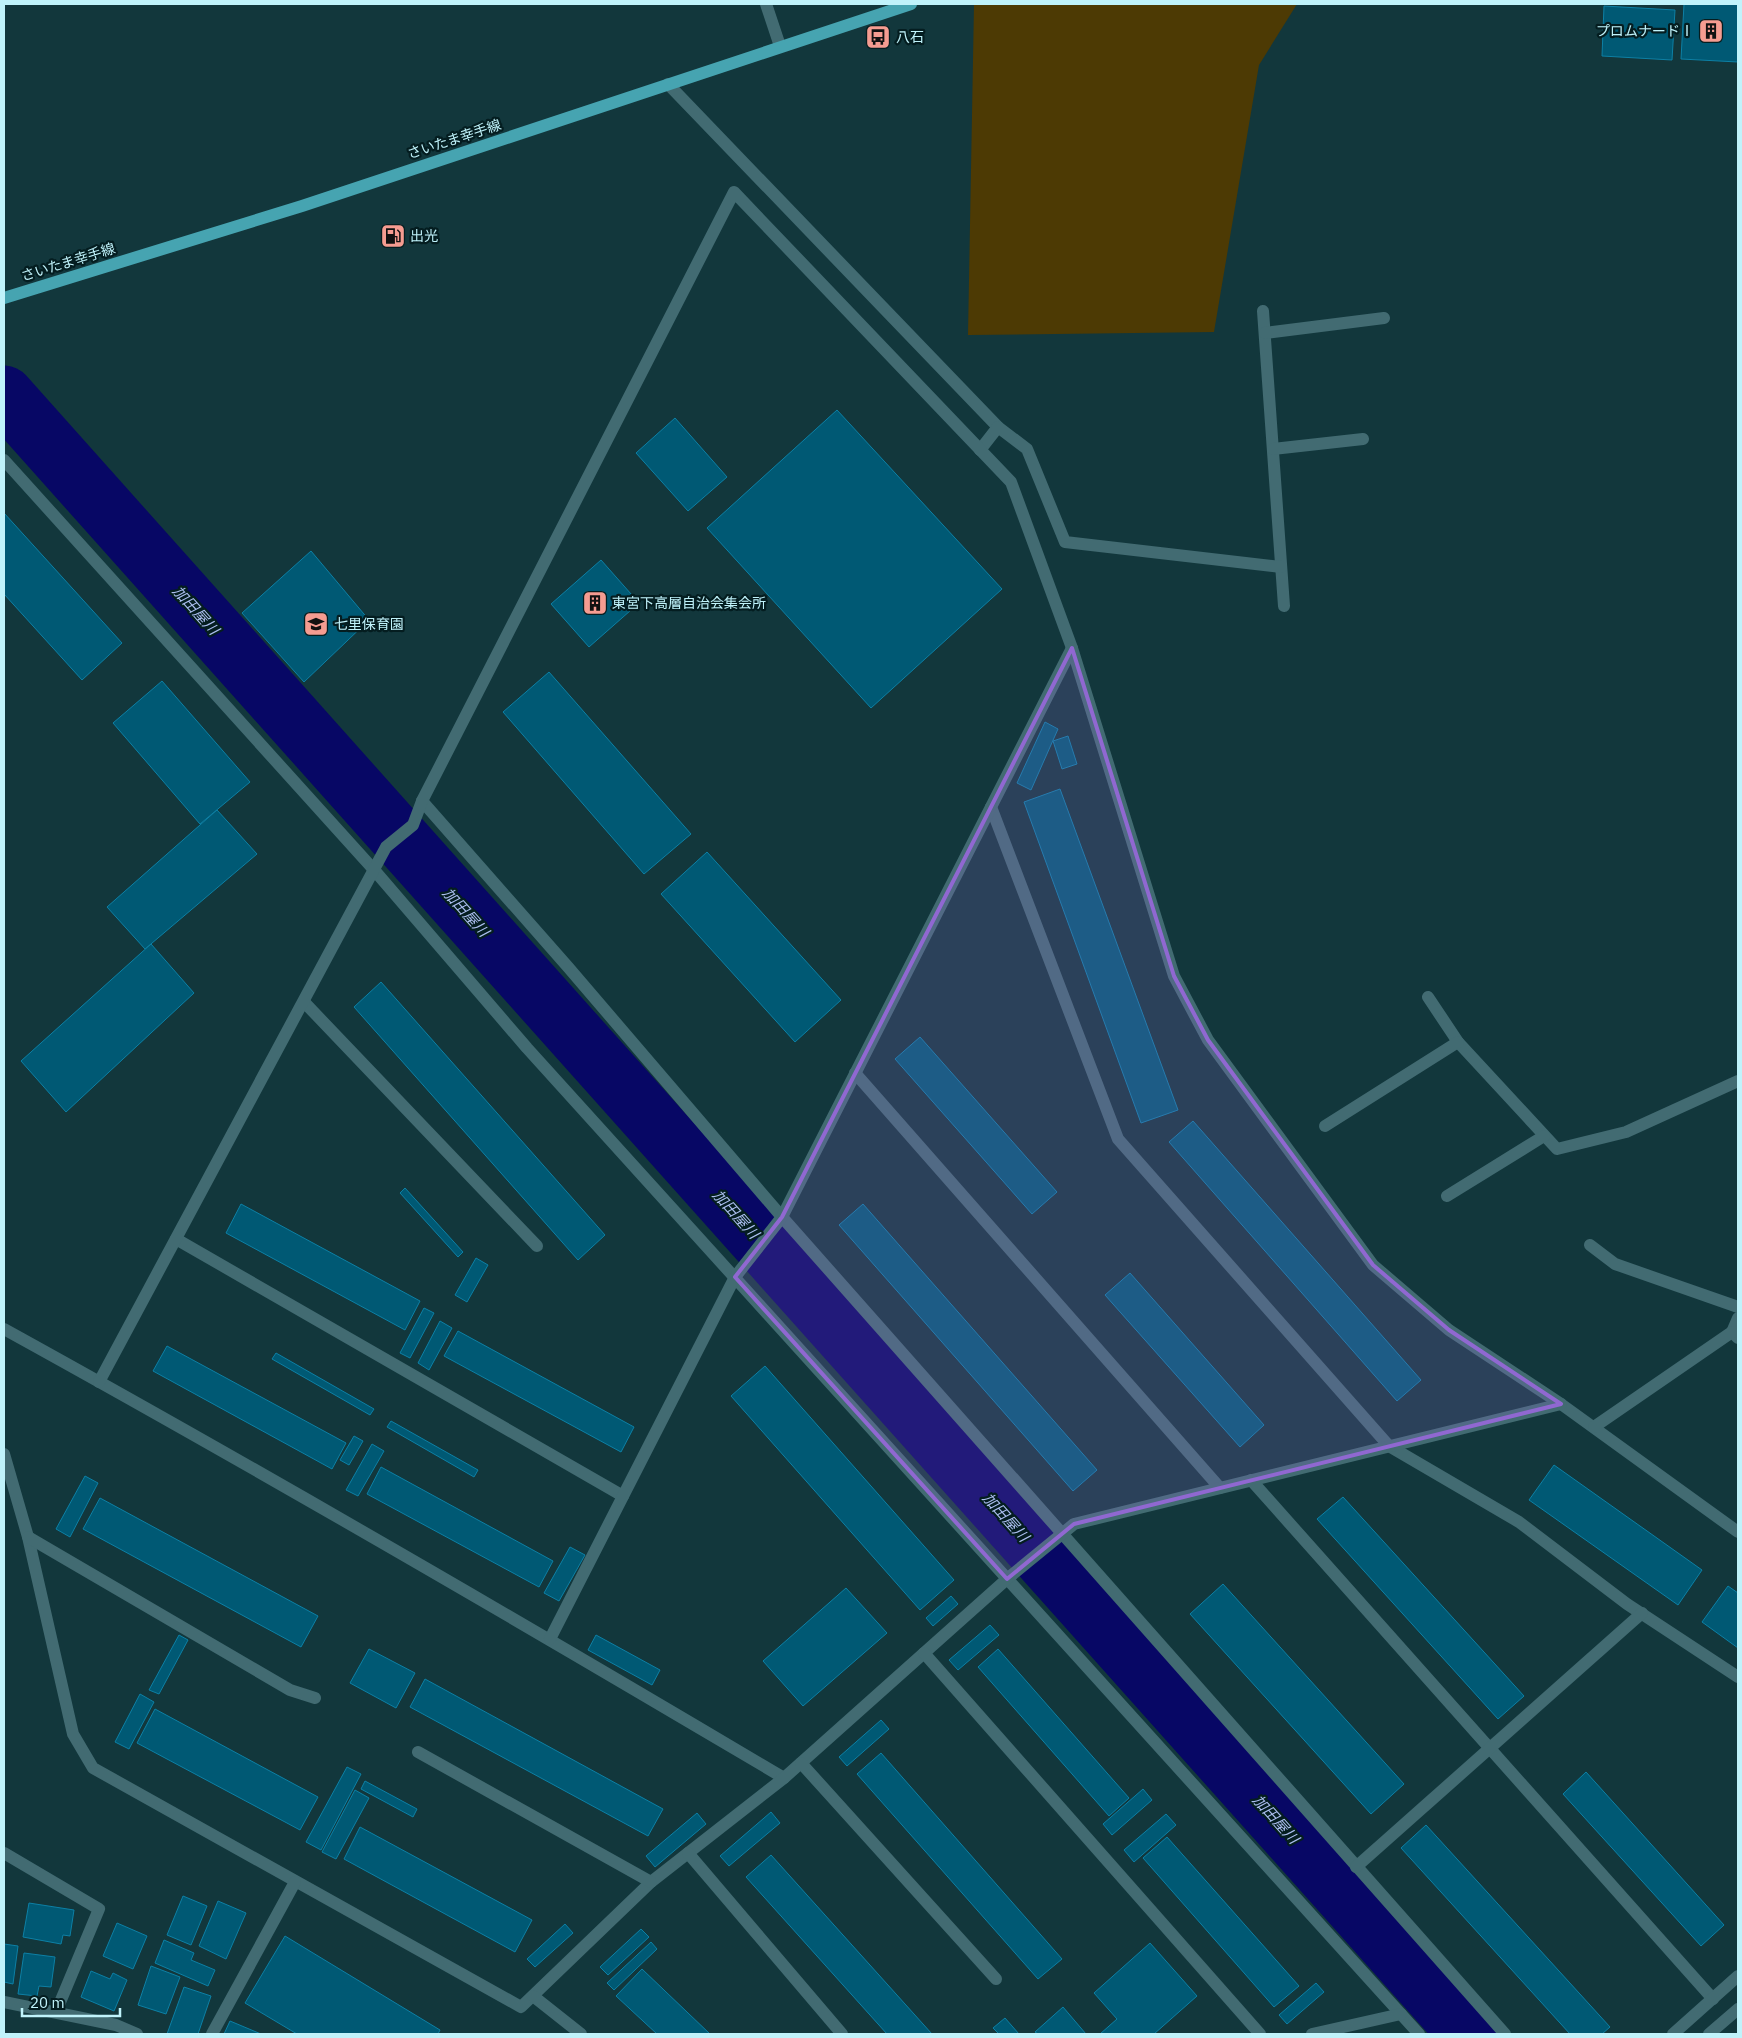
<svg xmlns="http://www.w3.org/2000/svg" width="1742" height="2038" font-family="'IBM Plex Sans','Noto Sans JP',sans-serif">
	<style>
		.green { fill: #4d3a04 }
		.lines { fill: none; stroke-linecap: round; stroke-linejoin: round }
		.river { stroke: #070765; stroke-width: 59 }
		.building { fill: #005974; stroke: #0d80a5 }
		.minor { stroke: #426b72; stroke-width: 12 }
		.major { stroke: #46a4b1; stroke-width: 12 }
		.marked { fill: #9068d1; fill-opacity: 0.2; stroke: #9068d1; stroke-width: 4; stroke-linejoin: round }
		.labels { text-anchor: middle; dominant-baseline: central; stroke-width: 4.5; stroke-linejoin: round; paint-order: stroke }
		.poi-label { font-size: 14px; fill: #c0f3fb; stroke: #041d20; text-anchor: start }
		.street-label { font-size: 14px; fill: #c0f3fb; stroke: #041d20 }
		.water-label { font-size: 15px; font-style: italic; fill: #acbff0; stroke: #041d20 }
	</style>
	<rect width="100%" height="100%" fill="#12373c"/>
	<path class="green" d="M974,4h323l-38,61 -45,267 -246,3z"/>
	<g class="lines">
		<path class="river" d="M4,395l1464,1639"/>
	</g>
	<g class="building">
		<path d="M1684,4h54v58l-57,-3z"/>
		<path d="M1604,6l71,4 -3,50 -70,-4z"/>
		<path d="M837,410l165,179 -131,119 -164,-180z"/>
		<path d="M675,418l52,59 -39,34 -52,-58z"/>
		<path d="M4,513l118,130 -40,37 -78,-86z"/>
		<path d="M311,551l58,69 -65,62 -62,-69z"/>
		<path d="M601,560l38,43 -50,44 -38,-43z"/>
		<path d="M549,672l142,162 -47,40 -141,-162z"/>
		<path d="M162,681l88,101 -50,42 -87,-101z"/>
		<path d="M1045,722l13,7 -27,61 -14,-7z"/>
		<path d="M1068,736l9,28 -15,5 -9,-28z"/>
		<path d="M1060,789l118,321 -37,13 -117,-321z"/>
		<path d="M217,810l40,44 -112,95 -38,-42z"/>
		<path d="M707,852l134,148 -46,42 -134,-148z"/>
		<path d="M151,944l43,49 -128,119 -45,-51z"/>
		<path d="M381,982l224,253 -27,25 -224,-253z"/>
		<path d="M920,1037l137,155 -25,22 -137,-155z"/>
		<path d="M1193,1121l228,259 -24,21 -228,-259z"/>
		<path d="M405,1188l58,64 -5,5 -58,-64z"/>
		<path d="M241,1204l179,97 -15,29 -179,-97z"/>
		<path d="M863,1204l234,266 -24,21 -234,-266z"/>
		<path d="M476,1258l12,7 -21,37 -12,-7z"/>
		<path d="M1130,1273l134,152 -24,22 -135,-152z"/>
		<path d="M424,1308l10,5 -24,45 -10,-5z"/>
		<path d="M440,1321l12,7 -23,42 -11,-7z"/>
		<path d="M458,1331l176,96 -13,25 -177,-96z"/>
		<path d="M167,1346l179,97 -14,26 -179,-98z"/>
		<path d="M276,1353l98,56 -4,6 -98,-56z"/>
		<path d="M765,1366l189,214 -34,30 -189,-214z"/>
		<path d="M391,1421l87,49 -4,7 -87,-50z"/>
		<path d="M354,1436l9,5 -14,24 -9,-5z"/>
		<path d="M372,1444l12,7 -26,45 -12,-6z"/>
		<path d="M1554,1465l148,105 -24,35 -149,-105z"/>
		<path d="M381,1467l172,94 -14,26 -172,-93z"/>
		<path d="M85,1476l13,7 -28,54 -14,-8z"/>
		<path d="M1343,1497l181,199 -26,23 -181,-200z"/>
		<path d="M100,1498l218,118 -17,31 -218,-118z"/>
		<path d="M570,1547l15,8 -26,46 -15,-8z"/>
		<path d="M1223,1584l181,200 -33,30 -181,-200z"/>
		<path d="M1728,1586l10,7v55l-36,-26z"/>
		<path d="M846,1588l41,45 -84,73 -40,-45z"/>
		<path d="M951,1596l7,8 -25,22 -7,-8z"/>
		<path d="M990,1625l9,10 -41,35 -9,-10z"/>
		<path d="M179,1635l9,5 -29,54 -10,-4z"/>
		<path d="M596,1635l64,35 -8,15 -64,-35z"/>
		<path d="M369,1649l46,24 -19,35 -46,-25z"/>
		<path d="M998,1649l131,149 -20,18 -131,-149z"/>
		<path d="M425,1679l238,130 -15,27 -238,-129z"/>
		<path d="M140,1694l14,8 -25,47 -14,-7z"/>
		<path d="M155,1709l163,88 -18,33 -163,-87z"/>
		<path d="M881,1720l8,9 -42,37 -8,-9z"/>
		<path d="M881,1753l181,206 -24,20 -181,-205z"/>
		<path d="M347,1767l14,7 -40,76 -15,-8z"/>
		<path d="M1586,1772l138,153 -23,21 -138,-152z"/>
		<path d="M365,1781l52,28 -4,8 -52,-28z"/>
		<path d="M1143,1789l9,11 -40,35 -9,-11z"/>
		<path d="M355,1790l14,8 -33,61 -14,-7z"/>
		<path d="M771,1812l9,11 -51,43 -9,-10z"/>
		<path d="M697,1813l9,11 -51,43 -9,-11z"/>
		<path d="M1166,1814l10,11 -42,37 -10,-12z"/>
		<path d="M1426,1825l184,202 -8,7h-32l-169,-186z"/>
		<path d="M360,1827l172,93 -17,32 -171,-93z"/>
		<path d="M1167,1837l132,149 -25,21 -131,-149z"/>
		<path d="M771,1855l161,179h-45l-141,-157z"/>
		<path d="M183,1896l24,10 -16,39 -24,-10z"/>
		<path d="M218,1901l28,12 -20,46 -27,-13z"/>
		<path d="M29,1903l45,7 -4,26 -7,-1 -2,9 -38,-7z"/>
		<path d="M117,1923l30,13 -14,33 -30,-13z"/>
		<path d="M565,1924l8,9 -38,34 -8,-8z"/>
		<path d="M641,1929l8,8 -41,38 -8,-8z"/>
		<path d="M285,1936l155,94 -2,4h-141l-52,-31z"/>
		<path d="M164,1940l30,13 -3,7 24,10 -7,16 -53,-23z"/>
		<path d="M651,1942l6,7 -43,41 -7,-7z"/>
		<path d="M1150,1943l47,53 -43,38h-54l17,-15 -23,-26z"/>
		<path d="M4,1944l14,2 -5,38 -9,-2z"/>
		<path d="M24,1953l31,4 -4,30 -12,-1 -2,10 -19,-2z"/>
		<path d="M151,1966l29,11 -14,37 -28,-9z"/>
		<path d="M642,1969l68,65h-53l-41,-38z"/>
		<path d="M91,1971l19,8 3,-6 14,7 -13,31 -33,-14z"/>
		<path d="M1316,1983l8,9 -37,32 -8,-9z"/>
		<path d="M184,1987l27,9 -13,38h-31z"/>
		<path d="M1063,2007l23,27h-48l-3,-2z"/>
		<path d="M1005,2018l14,16h-20l-6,-6z"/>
		<path d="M230,2021l31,13h-37z"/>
	</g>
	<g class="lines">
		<g class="minor">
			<path d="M766,4l14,42"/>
			<path d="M668,84l330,343"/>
			<path d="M1263,311l21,295"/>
			<path d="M1265,333l119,-15"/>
			<path d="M1273,449l90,-10"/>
			<path d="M980,450l18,-23 29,22 38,93 216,25"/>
			<path d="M4,460l371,411 152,177 892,986"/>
			<path d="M422,801l146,166 214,250 723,817"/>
			<path d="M991,807l127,332 271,307 130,76 108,82 111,73"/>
			<path d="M1428,997l30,45 99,107 69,-17 112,-51"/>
			<path d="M304,1002l233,244"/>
			<path d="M855,1073l365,415"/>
			<path d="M1325,1126l133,-84"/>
			<path d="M1447,1196l97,-60"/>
			<path d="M176,1239l447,257"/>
			<path d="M1590,1245l25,19 123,43"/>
			<path d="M1738,1318l-6,14 6,6"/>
			<path d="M4,1329c263,145 522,296 780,449"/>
			<path d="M99,1382l287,-535 27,-22 9,-24 312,-609 277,290 61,166 102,328 34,64 165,225 76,65 112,74 177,128"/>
			<path d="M1594,1427l138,-95"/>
			<path d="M4,1454l24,83 45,197 20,34 428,239 130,-125 133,-104 223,-199 67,-55 487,-120"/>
			<path d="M1251,1480l462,519"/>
			<path d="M28,1537l262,153 25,8"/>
			<path d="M550,1639l185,-362 47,-60 290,-569"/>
			<path d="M924,1653l336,381"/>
			<path d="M418,1752l233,130"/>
			<path d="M801,1763l195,216"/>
			<path d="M4,1853l95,56 -43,103"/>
			<path d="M688,1853l154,181"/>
			<path d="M1356,1867l286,-254"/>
			<path d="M533,1996l48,38"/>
			<path d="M4,2002l112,23 21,9"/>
			<path d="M212,2034l83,-152"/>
			<path d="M1312,2034l89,-20"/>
			<path d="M1673,2034l65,-58"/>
			<path d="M1709,2034l29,-25"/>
		</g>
		<path class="major" d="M4,298l298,-92 609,-202"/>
	</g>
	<path class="marked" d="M1072,648l102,328 34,64 165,225 76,65 112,74 -487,120 -67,55 -272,-302 47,-60z"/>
	<defs>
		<symbol id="building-square" viewBox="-11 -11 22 22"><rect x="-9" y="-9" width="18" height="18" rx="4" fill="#f59c91" stroke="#041d20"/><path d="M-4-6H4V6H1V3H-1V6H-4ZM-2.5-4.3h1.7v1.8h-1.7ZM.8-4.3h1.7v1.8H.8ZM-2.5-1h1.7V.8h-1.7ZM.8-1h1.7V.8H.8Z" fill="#111"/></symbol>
		<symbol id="bus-square" viewBox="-11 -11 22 22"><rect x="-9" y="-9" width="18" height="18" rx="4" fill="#f59c91" stroke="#041d20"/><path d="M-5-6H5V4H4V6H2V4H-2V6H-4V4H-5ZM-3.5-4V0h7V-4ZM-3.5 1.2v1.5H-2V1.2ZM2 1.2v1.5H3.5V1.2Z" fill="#111"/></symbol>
		<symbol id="fuel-square" viewBox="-11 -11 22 22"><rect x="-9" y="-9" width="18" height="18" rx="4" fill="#f59c91" stroke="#041d20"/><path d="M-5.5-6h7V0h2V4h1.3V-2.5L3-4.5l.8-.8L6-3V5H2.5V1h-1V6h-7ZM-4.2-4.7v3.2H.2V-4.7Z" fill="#111"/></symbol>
		<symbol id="school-square" viewBox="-11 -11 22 22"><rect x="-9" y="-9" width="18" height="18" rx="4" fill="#f59c91" stroke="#041d20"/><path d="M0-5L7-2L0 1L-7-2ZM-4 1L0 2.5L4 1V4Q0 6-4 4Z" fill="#111"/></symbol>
	</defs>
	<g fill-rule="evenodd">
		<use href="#building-square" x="1697" y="17" width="28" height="28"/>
		<use href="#bus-square" x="864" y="23" width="28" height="28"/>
		<use href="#fuel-square" x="379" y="222" width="28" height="28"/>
		<use href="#building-square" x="581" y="589" width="28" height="28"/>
		<use href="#school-square" x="302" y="610" width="28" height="28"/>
	</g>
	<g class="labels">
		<g class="poi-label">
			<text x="1694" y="31" text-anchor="end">プロムナードⅠ</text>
			<text x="896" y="37">八石</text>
			<text x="410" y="236">出光</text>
			<text x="612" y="603">東宮下高層自治会集会所</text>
			<text x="334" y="624">七里保育園</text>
		</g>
		<g class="street-label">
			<text transform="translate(454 139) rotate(-18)">さいたま幸手線</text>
			<text transform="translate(68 262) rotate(-17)">さいたま幸手線</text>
		</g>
		<g class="water-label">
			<text transform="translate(196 610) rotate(48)">加田屋川</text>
			<text transform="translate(466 912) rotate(48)">加田屋川</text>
			<text transform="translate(736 1214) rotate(48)">加田屋川</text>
			<text transform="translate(1006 1517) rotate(48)">加田屋川</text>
			<text transform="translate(1276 1819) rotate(48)">加田屋川</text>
		</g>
	</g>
	<rect width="1742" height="2038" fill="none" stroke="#c0f3fb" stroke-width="10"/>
	<path d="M22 2008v8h98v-8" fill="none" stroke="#c0f3fb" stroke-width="2.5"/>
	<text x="30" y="2008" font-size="15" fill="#c0f3fb" stroke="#041d20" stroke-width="4" paint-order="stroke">20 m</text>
</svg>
